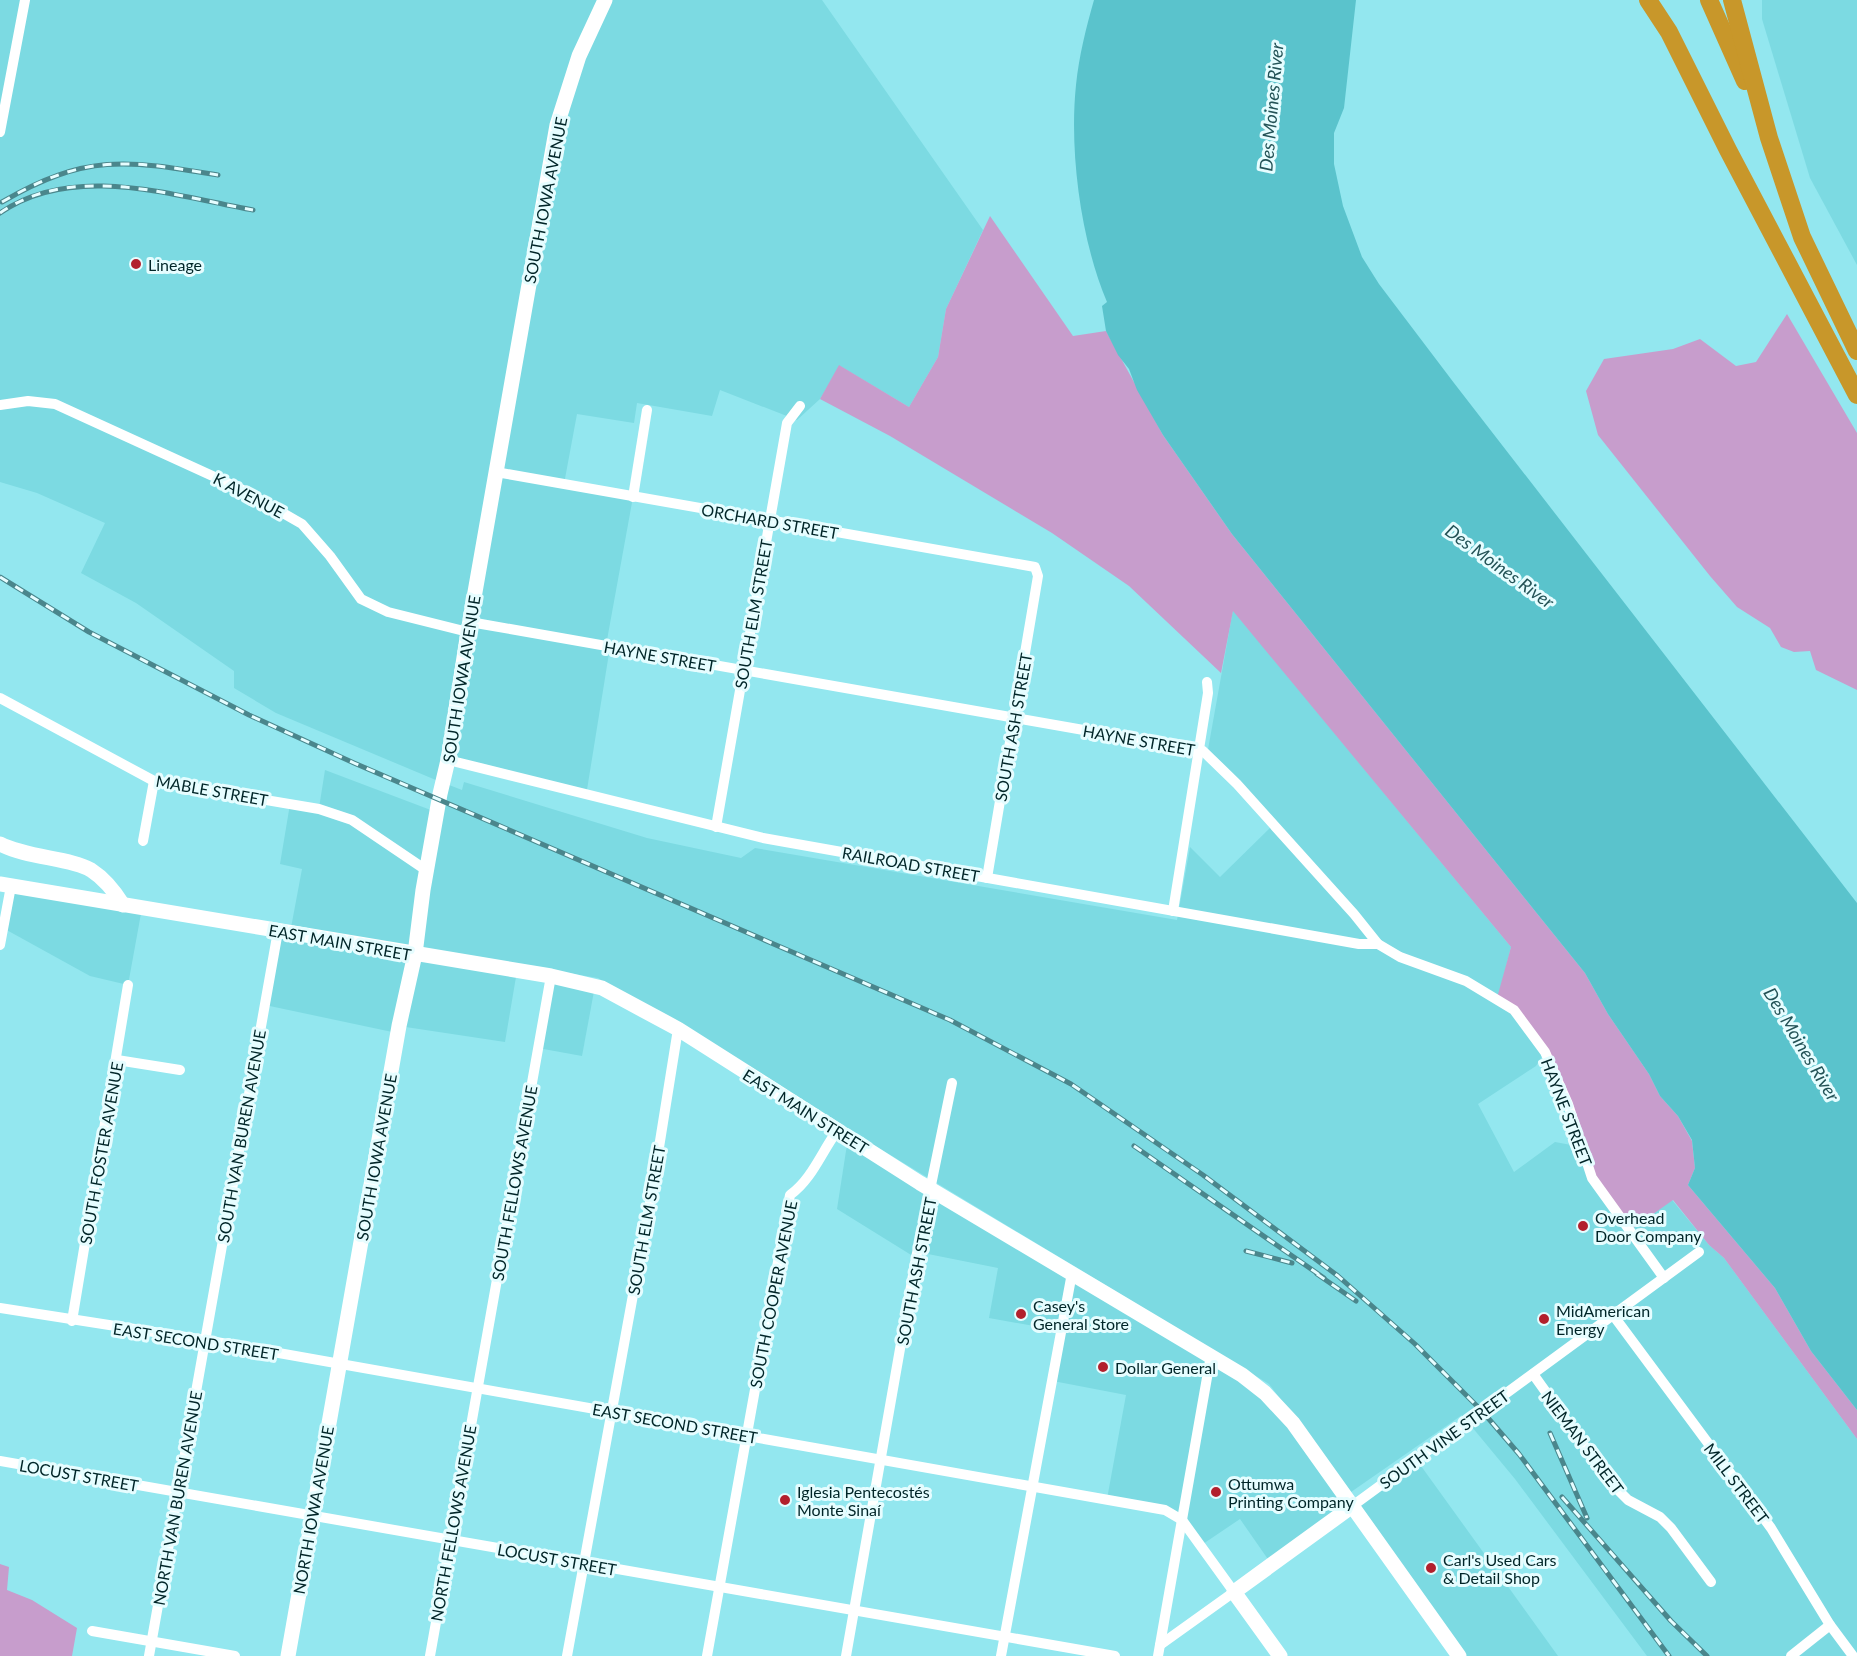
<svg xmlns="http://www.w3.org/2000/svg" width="1857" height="1656" font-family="Lato,sans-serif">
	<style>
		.built { fill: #7cdae2 }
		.green { fill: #c79dcc }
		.water { fill: #5ac3cc }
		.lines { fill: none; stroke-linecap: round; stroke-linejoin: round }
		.street { stroke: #fff; stroke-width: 10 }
		.secondary { stroke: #fff; stroke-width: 15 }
		.highway { stroke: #c8972a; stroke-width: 18 }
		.rail-casing { stroke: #4a868c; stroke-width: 5 }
		.rail { stroke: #e6fdff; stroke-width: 3; stroke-dasharray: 9; stroke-linecap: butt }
		.poi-dot { fill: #b2202d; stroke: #e6fdff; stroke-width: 2 }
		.labels { text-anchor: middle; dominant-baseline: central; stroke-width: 6; stroke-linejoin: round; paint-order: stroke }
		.street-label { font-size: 16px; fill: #002528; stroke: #e6fdff }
		.poi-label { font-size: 16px; fill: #002528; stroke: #e6fdff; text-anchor: start }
		.water-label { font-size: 18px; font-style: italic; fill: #245357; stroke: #e6fdff }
	</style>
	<rect width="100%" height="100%" fill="#93e7ef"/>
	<g class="built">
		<path d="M0,0h822l161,230 -37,79 -8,48 -29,50 -69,-41 -20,33 -23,21 -77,-30 -8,26 -75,-13 -3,20 -57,-9 -13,70 69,13 -26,143 3,7 -24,149 -137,-36 -5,23 18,7 2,-8 183,56 94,20 14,-10 422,72 13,-73 30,30 53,-52 -66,-70 26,-145 278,337 -13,51 47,54 -9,14 -58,38 36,68 41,-30 27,5 90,53 37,45 15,13 133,181v217h-210l-132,-177 -53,-64 -111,77 -82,-108 -671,-406 -283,-47 202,40 -12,71 -106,-16 -2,7 -132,-28 13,-74 12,2 12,-64 -22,-5 10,-60 29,4 6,-38 111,42 7,-29 -167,-70 -42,-25v-17l-98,-68 -55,-30 24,-50 -68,-30 -37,-11z"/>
		<path d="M1762,0h95v265l-47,-87 -48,-159z"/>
		<path d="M11,886l131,22 -14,77 -38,-9 -87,-48z"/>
		<path d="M551,976l44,10 -13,70 -44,-8z"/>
		<path d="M848,1138l417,255 86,114 65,-48 142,197h-99l-108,-149 -79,58 -32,-46 -40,27 -35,-36 -58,-11 19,-104 -73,-14 9,-50 -73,-13 9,-50 -80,-16 -2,6 -79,-49z"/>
	</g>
	<g class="green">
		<path d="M990,216l83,120 33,-5 57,104 69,99 353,439 23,41 41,60 11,22 18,20 14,25 3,27 -7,17 87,103 36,63 46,59v29l-133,-181 -15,-13 -36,-45 -44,31 -37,-53 -47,-126 -48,-54 14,-51 -278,-336 -12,62 -92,-87 -77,-53 -162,-97 -70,-37 19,-34 70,42 29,-50 8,-48z"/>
		<path d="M1787,314l70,119v257l-41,-20 -6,-19 -16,1 -13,-5 -11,-19 -33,-21 -27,-31 -112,-141 -12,-44 18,-32 69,-10 27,-10 36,27 20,-4z"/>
		<path d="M0,1564l9,3 -2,23 25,10 45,28 -5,28h-72z"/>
	</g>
	<path class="water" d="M1094,0h262l-12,108 -10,25v31l9,42 19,51 17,27 75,99 403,520v507l-46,-59 -36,-63 -87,-103 7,-17 -3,-28 -14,-24 -18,-20 -11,-22 -41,-60 -23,-41 -353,-439 -69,-99 -26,-45 -8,-21 -11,-14 -12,-24 -4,-25 5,-4c-26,-61 -38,-150 -31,-217 3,-29 10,-57 18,-85z"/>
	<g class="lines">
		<g class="street">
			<path d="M0,132l25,-132"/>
			<path d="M0,405l28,-4 27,3 186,85 61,35 28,32 31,43 27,13 80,20"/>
			<path d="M496,472l539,95 3,9 -51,302"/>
			<path d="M633,497l14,-87"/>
			<path d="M470,622l733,129 34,33 117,130 24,30 22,13 66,24 48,29 31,42 23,52 24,74 72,100"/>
			<path d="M0,698l154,83 165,28 33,11 74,50"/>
			<path d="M448,760l315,78 596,106h19"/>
			<path d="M716,827l71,-404 13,-17"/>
			<path d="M143,841l11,-60"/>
			<path d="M1173,911l35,-218 -1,-11"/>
			<path d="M0,945l11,-59"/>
			<path d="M117,1060l63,10"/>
			<path d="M0,1308l205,32 960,170 17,10 52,72 -74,53"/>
			<path d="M1613,1315l158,213 59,97 23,31"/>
			<path d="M72,1321l56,-336"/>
			<path d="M1533,1374l78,109 17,17 32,17 11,11 40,54"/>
			<path d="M0,1461l1115,195"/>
			<path d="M1351,1507l348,-255"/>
			<path d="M92,1631l143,25"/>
			<path d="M149,1656l129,-725"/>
			<path d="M430,1656l121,-680"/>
			<path d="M567,1656l85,-465 26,-162"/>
			<path d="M707,1656l83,-461c22,-16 31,-42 47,-64"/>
			<path d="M846,1656l70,-398 36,-175"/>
			<path d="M1001,1656l71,-383"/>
			<path d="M1158,1656l53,-301"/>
			<path d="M1791,1656l39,-31"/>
		</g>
		<g class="secondary">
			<path d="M0,844c27,14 71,14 91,26 14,9 24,22 32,35"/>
			<path d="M0,884l551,92 51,12 76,41 242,154 322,192 23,18 28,30 166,233"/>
			<path d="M288,1656l111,-630 16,-72 8,-64 17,-96 8,-34 20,-128 89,-507 22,-69 26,-56"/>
			<path d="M1280,1656l-46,-64 117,-85"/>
		</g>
		<g class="highway">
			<path d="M1648,0l21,32 59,118 129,245"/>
			<path d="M1709,0l36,81"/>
			<path d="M1732,0l37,138 33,99 55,114"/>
		</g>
		<defs>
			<g id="rail">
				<path d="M2,202c84,-49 125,-42 216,-27"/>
				<path d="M0,213c73,-51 174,-17 253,-3"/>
				<path d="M0,577l89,55 160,83 105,48 596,257 121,64 132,91 135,101 77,68 67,67 37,43 150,202"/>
				<path d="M1134,1146l190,132"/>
				<path d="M1246,1251l46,12"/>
				<path d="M1317,1274l39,27"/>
				<path d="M1550,1433l37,85"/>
				<path d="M1562,1497l109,124 36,35"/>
			</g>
		</defs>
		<use href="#rail" class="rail-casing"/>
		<use href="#rail" class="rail"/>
	</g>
	<g class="poi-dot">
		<circle cx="136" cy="264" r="6"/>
		<circle cx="1583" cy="1226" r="6"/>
		<circle cx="1021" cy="1314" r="6"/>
		<circle cx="1544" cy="1319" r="6"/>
		<circle cx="1103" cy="1367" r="6"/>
		<circle cx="1216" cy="1492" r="6"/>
		<circle cx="785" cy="1500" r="6"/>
		<circle cx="1431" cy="1568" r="6"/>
	</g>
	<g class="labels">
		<g class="street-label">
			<text transform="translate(545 200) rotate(-79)">SOUTH IOWA AVENUE</text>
			<text transform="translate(249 495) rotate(28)">K AVENUE</text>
			<text transform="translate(770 521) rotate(10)">ORCHARD STREET</text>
			<text transform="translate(753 614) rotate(-80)">SOUTH ELM STREET</text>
			<text transform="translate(660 656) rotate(10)">HAYNE STREET</text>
			<text transform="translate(461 679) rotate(-81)">SOUTH IOWA AVENUE</text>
			<text transform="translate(1013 727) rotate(-80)">SOUTH ASH STREET</text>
			<text transform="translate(1139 740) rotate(10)">HAYNE STREET</text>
			<text transform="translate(212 790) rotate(10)">MABLE STREET</text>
			<text transform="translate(911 864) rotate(10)">RAILROAD STREET</text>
			<text transform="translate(340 942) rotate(10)">EAST MAIN STREET</text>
			<text transform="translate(806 1111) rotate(32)">EAST MAIN STREET</text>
			<text transform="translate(1567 1112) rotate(69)">HAYNE STREET</text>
			<text transform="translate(241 1136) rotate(-80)">SOUTH VAN BUREN AVENUE</text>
			<text transform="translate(101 1153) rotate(-80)">SOUTH FOSTER AVENUE</text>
			<text transform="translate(376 1157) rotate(-80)">SOUTH IOWA AVENUE</text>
			<text transform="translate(514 1183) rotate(-80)">SOUTH FELLOWS AVENUE</text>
			<text transform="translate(646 1220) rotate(-80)">SOUTH ELM STREET</text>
			<text transform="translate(916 1271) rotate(-79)">SOUTH ASH STREET</text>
			<text transform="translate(773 1294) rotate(-79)">SOUTH COOPER AVENUE</text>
			<text transform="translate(196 1341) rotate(9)">EAST SECOND STREET</text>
			<text transform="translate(675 1423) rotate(10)">EAST SECOND STREET</text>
			<text transform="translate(1444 1439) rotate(-36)">SOUTH VINE STREET</text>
			<text transform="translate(1583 1442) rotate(53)">NIEMAN STREET</text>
			<text transform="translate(79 1475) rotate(10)">LOCUST STREET</text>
			<text transform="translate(1737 1483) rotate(53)">MILL STREET</text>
			<text transform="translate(177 1498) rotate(-80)">NORTH VAN BUREN AVENUE</text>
			<text transform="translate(313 1510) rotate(-80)">NORTH IOWA AVENUE</text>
			<text transform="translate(453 1523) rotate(-80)">NORTH FELLOWS AVENUE</text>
			<text transform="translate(557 1559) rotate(10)">LOCUST STREET</text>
		</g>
		<g class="poi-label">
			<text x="148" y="264">Lineage</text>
			<text x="1595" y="1217">Overhead<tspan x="1595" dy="18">Door Company</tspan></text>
			<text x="1033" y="1305">Casey's<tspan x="1033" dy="18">General Store</tspan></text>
			<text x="1556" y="1310">MidAmerican<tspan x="1556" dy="18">Energy</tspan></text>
			<text x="1115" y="1367">Dollar General</text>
			<text x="1228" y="1483">Ottumwa<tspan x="1228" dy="18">Printing Company</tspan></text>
			<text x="797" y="1491">Iglesia Pentecostés<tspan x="797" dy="18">Monte Sinaí</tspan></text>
			<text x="1443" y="1559">Carl's Used Cars<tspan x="1443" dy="18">&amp; Detail Shop</tspan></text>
		</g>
		<g class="water-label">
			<text transform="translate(1271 107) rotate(-85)">Des Moines River</text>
			<text transform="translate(1500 566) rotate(36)">Des Moines River</text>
			<text transform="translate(1802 1044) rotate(59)">Des Moines River</text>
		</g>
	</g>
</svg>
